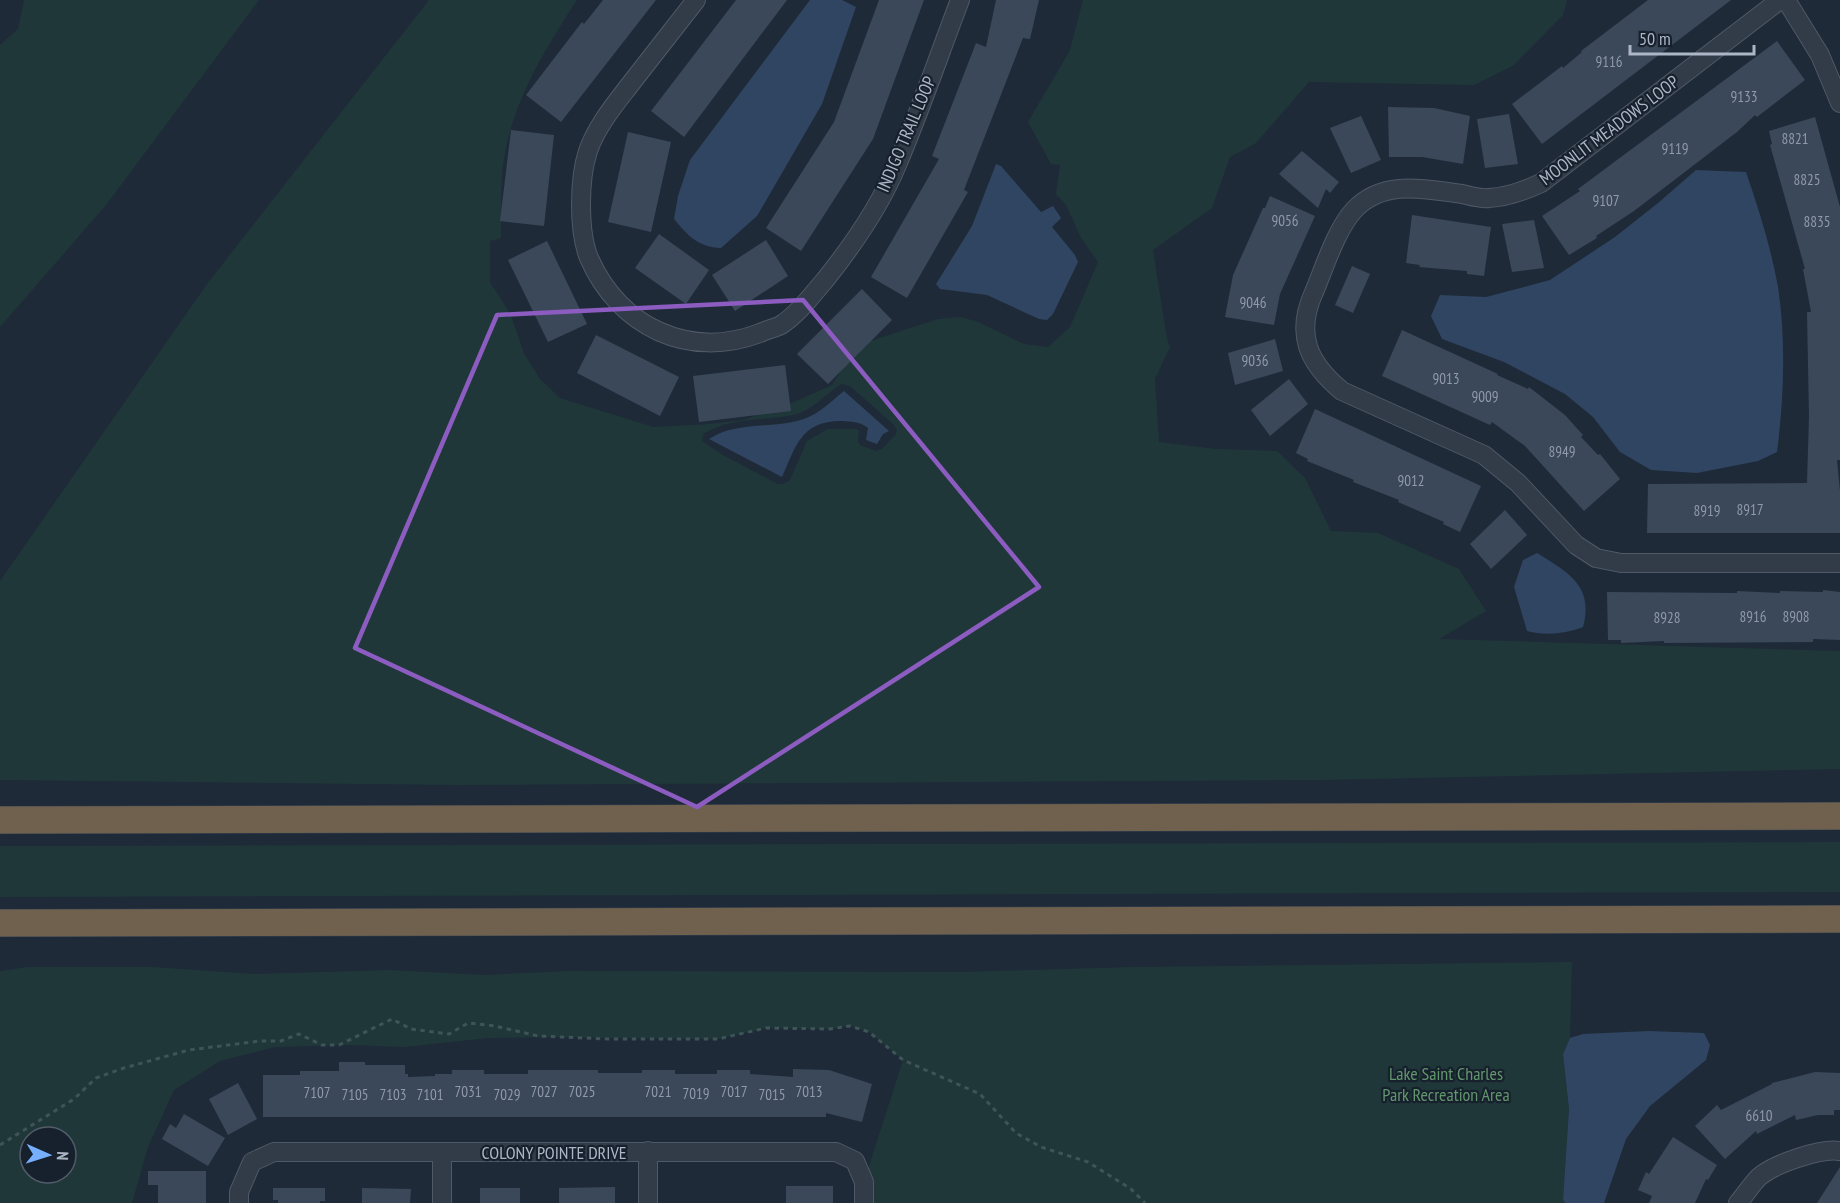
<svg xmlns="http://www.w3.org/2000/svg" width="1840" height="1203" font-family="'PT Sans Narrow',sans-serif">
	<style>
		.green { fill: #203739; fill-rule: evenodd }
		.water { fill: #304561 }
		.building { fill: #3a4859 }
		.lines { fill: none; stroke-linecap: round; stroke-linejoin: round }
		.minor-casing { stroke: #4f5967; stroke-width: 20 }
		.highway-casing { stroke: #3c4653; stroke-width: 28 }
		.path { stroke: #3e5457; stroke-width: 3; stroke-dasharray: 4.5 4.5; stroke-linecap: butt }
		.minor { stroke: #323c48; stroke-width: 18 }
		.highway { stroke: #6f614e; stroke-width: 27 }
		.marked { fill: none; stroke: #8c5cc1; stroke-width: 4.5; stroke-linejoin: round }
		.labels { text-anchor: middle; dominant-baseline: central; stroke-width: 4.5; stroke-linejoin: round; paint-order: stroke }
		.number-label { font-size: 15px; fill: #909aab }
		.street-label { font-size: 18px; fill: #acb6c6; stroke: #17212d }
		.park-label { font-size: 18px; fill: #62976d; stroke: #17212d }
	</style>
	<rect width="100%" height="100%" fill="#1e2a38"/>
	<g class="green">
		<path d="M24,0h235l-153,205 -106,122v-282l18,-16z"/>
		<path d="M429,0h148c-32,49 -64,101 -73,159 -4,25 -2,53 -3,79l-11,3v41l20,31 14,40 16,26 20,19 93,29 57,-3 33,-4 46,-16 43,-19 26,-40 80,-26 23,-2 17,5 46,22 24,3 22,-20 28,-65 -17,-24 -15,-33 -10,-11 4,-29 -9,-1 -23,-42 42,-72 13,-50h484l-4,15 -49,50 -40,20 -165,-3 -53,61 -26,14 -18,51 -59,42 14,89 3,8 -15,32 4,63 57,7 61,2 28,27 26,53 47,2 81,36 27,42 -47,28 401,12v118l-518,11 -865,5 -457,-5v-199l207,-297zM841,384l9,2 44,39 3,5 -1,4 -14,15 -6,2 -16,-6 -2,-4 1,-10 -2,-2h-29l-21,12 -17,39 -7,4h-5l-57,-30 -19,-13 1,-7c27,-17 60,-13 91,-19 19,-5 31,-20 47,-31z"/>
		<path d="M1840,842v50l-1840,5v-51z"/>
		<path d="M1572,962l-2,76 -7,16 6,55 -6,89 2,5h-701v-21l39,-122 -34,-28 -19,-6 -20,3 -64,-1 -48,11 -162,-2 -68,1 -84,9 -55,-2 -74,2 -55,14 -46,29 -26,57 -16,56h-132v-232l28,-4h123l104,7 135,-4 94,5 84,-4 393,1 172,-5zM30,1137h36v36h-36z"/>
	</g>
	<g class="water">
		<path d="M810,0h32l14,7 -34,97 -65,112 -36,32c-23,-1 -33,-12 -47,-29l4,-23 12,-36z"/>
		<path d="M996,164l5,2 40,46 12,-6 8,12 -9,9 23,28 3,7 -25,52 -6,6 -8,-1 -52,-24 -47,-6 -4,-5 36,-58z"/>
		<path d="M1696,170l50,2c13,38 25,76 32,115 8,53 6,111 -1,165l-19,9 -61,12 -46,-3 -31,-18 -27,-35 -28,-23 -61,-32 -62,-23 -11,-23 9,-21 46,2 64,-17 65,-43 43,-34z"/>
		<path d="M844,391l45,40 -6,3 -6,10 -11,-4 2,-12c-9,-7 -16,-6 -27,-7 -40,0 -45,25 -59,56l-73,-38c25,-17 60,-11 88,-18 19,-4 32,-18 47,-30z"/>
		<path d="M1537,553c32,20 57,33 46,74 -18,7 -38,9 -56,4l-13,-44 9,-27z"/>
		<path d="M1649,1031l55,2 6,12 -4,15 -56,46 -24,33 -22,64h-39l-2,-4 6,-90 -6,-55 7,-16 13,-4z"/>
	</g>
	<g class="building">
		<path d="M603,0h53l-95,122 -35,-27 56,-73 2,2z"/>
		<path d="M736,0h51l-103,137 -33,-26z"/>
		<path d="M879,0h45l-51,139 -72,112 -35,-23 68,-106z"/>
		<path d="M996,0h43l-9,39 -7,-1 -59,152 4,2 -61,106 -36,-21 68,-118 -7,-3 44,-113 10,4z"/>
		<path d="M1648,0h83l-189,144 -30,-40 50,-38 1,2 19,-16 -1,-1z"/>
		<path d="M1777,41l28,39 -48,37 -2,-2 -18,17 -103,79 -38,25 1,2 -28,17 -27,-39 38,-25 -2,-2z"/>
		<path d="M1388,107l46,1 36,8 -7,48 -41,-7h-33z"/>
		<path d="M1509,114l9,50 -33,4 -8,-49z"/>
		<path d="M1361,116l20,44 -30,13 -21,-45z"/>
		<path d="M1815,117l25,90v253h-3l3,31v42h-193l1,-49 159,-1 2,-67 -2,-104h4l-8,-43h2l-35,-124 2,-1 -3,-13z"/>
		<path d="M511,130l43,5 -10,91 -44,-5z"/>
		<path d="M628,132l43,10 -20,90 -43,-10z"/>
		<path d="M1302,151l37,31 -9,11 -4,-4 -8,19 -39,-34z"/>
		<path d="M1270,196l45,20 -35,78 -6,31 -49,-8 8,-42 30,-67h2z"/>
		<path d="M1412,215l79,12 -7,49 -17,-2v-3l-48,-4 1,-2 -14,-2z"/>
		<path d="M1534,220l10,48 -32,4 -10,-48z"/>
		<path d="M659,234l50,36 -23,34 -51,-36z"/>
		<path d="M766,240l22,36 -53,35 -23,-36z"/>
		<path d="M547,241l40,83 -39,18 -40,-82z"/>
		<path d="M1352,266l18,8 -17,39 -18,-8z"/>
		<path d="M862,289l30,31 -64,64 -31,-30z"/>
		<path d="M1402,330l96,44 -1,1 31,14 1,-2 36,28 18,20 -2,2 17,18 2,-1 20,25 -36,32 -59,-65 -33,-24 -2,3 -108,-49z"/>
		<path d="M596,335l83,42 -19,39 -83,-43z"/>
		<path d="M1275,339l8,32 -48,14 -7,-32z"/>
		<path d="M785,365l6,46 -92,11 -6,-46z"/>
		<path d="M1289,379l19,25 -38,32 -19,-26z"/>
		<path d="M1315,409l166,77 -21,46 -17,-8 1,-2 -46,-20 1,-2 -46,-18 1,-2 -47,-19 1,-2 -12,-6z"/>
		<path d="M1505,510l22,25 -36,34 -21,-25z"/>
		<path d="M1823,590l17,2v48l-27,-1v3l-149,1v-2l-43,2v-3h-13l-1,-48 130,1v-2l43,2v-2l43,1z"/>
		<path d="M339,1062h26v3h40v9h3v3l27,-1v-2h17v-4h32v4h44v-4h70v3h44v-3h33v4h42v-4h33v4l43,3v-8l36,1 43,14 -10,38 -36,-9v4h-563v-42h37v-4h39z"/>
		<path d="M1815,1072l25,1v37h-6v5h-16l-22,5 -1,-5 -38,19 -1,-3 -31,28 -30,-33 22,-21 4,5 51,-26v-1z"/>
		<path d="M238,1083l19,36 -29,16 -19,-36z"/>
		<path d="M184,1114l41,24 -17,28 -46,-27 8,-15 6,4z"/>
		<path d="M1673,1137l44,28 -9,15 -2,-1 -11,24h-46l3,-7 -14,-6 8,-18 3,2z"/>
		<path d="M1840,1167v36h-23z"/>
		<path d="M148,1171h58v32h-48v-18h-10z"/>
		<rect x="786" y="1186" width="47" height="17"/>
		<path d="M615,1187v16h-56v-15z"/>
		<path d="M273,1188h52v13h-5v2h-42v-3h-5z"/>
		<path d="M362,1188l49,1 -1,14h-48z"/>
		<rect x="480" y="1188" width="40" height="15"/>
	</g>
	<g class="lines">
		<defs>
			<g id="minor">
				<path d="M696,0c-21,27 -43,55 -64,82 -16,21 -35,43 -44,69 -9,27 -10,80 1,107 30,69 100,102 171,75 6,-3 15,-5 21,-8 17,-11 31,-30 44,-45 28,-35 55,-74 72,-115 23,-54 42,-110 63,-165"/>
				<path d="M1780,0l-239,183c-17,8 -33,14 -52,15 -9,1 -18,-2 -27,-4 -37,-5 -79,-15 -108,16 -18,20 -29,56 -40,82 -19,42 -6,71 28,99l142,64 34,28 58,62 20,13 25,5h219"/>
				<path d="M1786,0l34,55 20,48"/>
				<path d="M648,1151v52"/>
				<path d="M442,1152v51"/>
				<path d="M239,1203v-11l13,-30 22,-10h562l19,9 9,21v21"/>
				<path d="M1738,1203c7,-8 13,-18 21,-26 15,-13 61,-29 81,-26"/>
			</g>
			<g id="highway">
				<path d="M0,820l1840,-4"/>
				<path d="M0,923l1840,-4"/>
			</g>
		</defs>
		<use href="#minor" class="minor-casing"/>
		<use href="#highway" class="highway-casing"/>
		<path class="path" d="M0,1145l74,-46 22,-21 28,-10 65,-18 71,-9h21l18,-7 23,11h17l53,-26 19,10 38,5 19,-11 27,3 43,10 70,3h110l48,-11 64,1 20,-3 19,6 34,28 77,34 36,39 25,14 47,15 43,27 14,14"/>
		<use href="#minor" class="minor"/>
		<use href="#highway" class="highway"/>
	</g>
	<path class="marked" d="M803,300l236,287 -342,220 -342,-159 142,-333z"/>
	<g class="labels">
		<g class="number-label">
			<text x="1609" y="61">9116</text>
			<text x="1744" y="96">9133</text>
			<text x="1795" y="138">8821</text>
			<text x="1675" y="148">9119</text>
			<text x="1807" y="179">8825</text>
			<text x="1606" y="200">9107</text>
			<text x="1285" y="220">9056</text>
			<text x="1817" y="221">8835</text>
			<text x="1253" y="302">9046</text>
			<text x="1255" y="360">9036</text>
			<text x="1446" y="378">9013</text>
			<text x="1485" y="396">9009</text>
			<text x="1562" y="451">8949</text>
			<text x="1411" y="480">9012</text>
			<text x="1750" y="509">8917</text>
			<text x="1707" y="510">8919</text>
			<text x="1753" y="616">8916</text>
			<text x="1796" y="616">8908</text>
			<text x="1667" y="617">8928</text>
			<text x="468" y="1091">7031</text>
			<text x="544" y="1091">7027</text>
			<text x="582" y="1091">7025</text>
			<text x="658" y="1091">7021</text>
			<text x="734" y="1091">7017</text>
			<text x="809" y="1091">7013</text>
			<text x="317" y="1092">7107</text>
			<text x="696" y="1093">7019</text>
			<text x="355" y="1094">7105</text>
			<text x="393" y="1094">7103</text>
			<text x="430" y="1094">7101</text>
			<text x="507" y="1094">7029</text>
			<text x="772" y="1094">7015</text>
			<text x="1759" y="1115">6610</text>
		</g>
		<g class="street-label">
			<text transform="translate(1609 130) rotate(-37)">MOONLIT MEADOWS LOOP</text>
			<text transform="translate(906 134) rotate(-67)">INDIGO TRAIL LOOP</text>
			<text x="554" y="1152">COLONY POINTE DRIVE</text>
		</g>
		<g class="park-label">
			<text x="1446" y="1073">Lake Saint Charles<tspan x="1446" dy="21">Park Recreation Area</tspan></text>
		</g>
	</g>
	<g transform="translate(48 1155) rotate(93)"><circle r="28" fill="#17212d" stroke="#535d6a" stroke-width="1.5"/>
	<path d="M0-4.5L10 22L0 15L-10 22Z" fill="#77afff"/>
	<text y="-9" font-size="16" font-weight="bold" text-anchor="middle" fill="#acb6c6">N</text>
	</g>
	<path d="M1630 45v9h124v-9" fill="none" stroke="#acb6c6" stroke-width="3"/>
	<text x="1639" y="45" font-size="18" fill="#acb6c6" stroke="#17212d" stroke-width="4.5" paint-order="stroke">50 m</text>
</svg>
